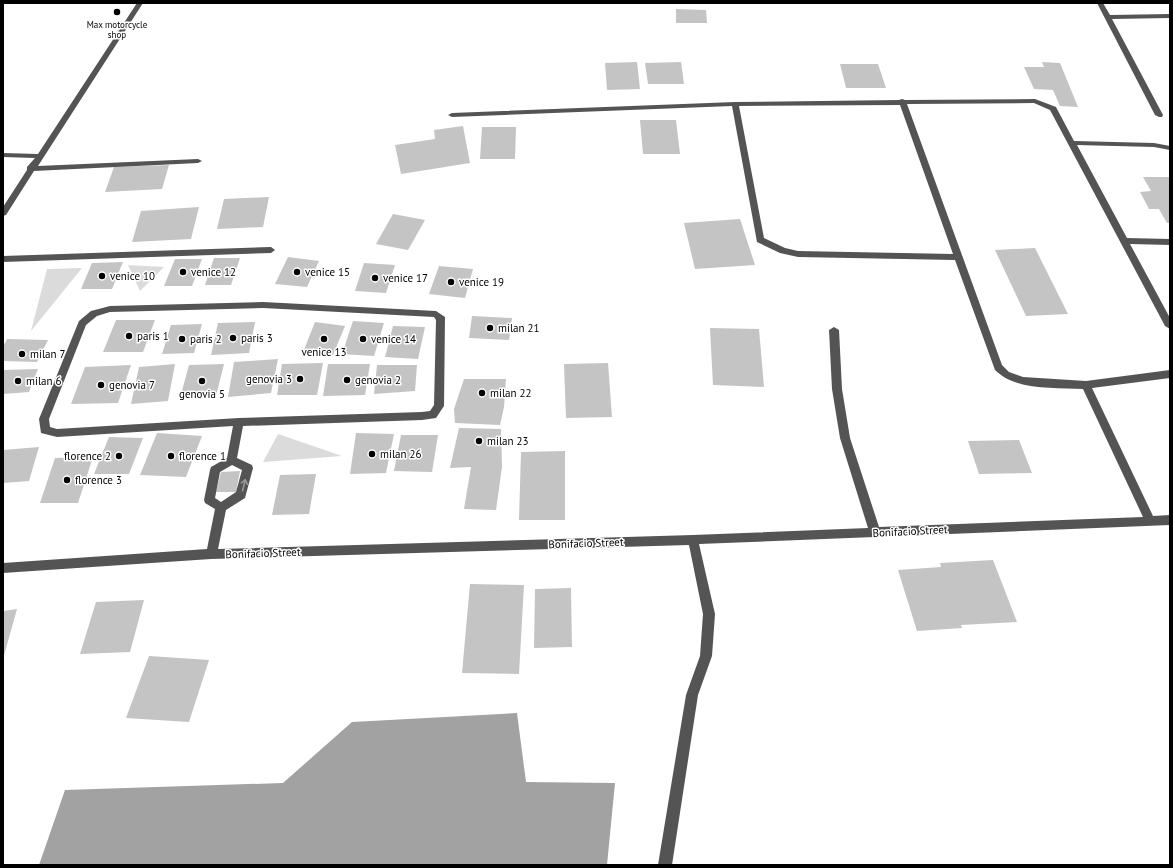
<svg xmlns="http://www.w3.org/2000/svg" width="1173" height="868" font-family="'PT Sans',sans-serif">
	<style>
		.green { fill: #dbdbdb }
		.water { fill: #a2a2a2 }
		.building { fill: #c4c4c4 }
		.lines { fill: none; stroke-linecap: round; stroke-linejoin: round }
		.minor { fill: #545454; fill-rule: evenodd }
		.oneway { stroke: #989898 }
		.poi-dot { fill: #000; stroke: #fff; stroke-width: 1.5 }
		.labels { text-anchor: middle; dominant-baseline: central; stroke-width: 3; stroke-linejoin: round; paint-order: stroke }
		.far-poi-label { font-size: 9px; fill: #000; stroke: #fff }
		.poi-label { font-size: 11px; fill: #000; stroke: #fff; text-anchor: start }
		.street-label { font-size: 11px; fill: #000; stroke: #fff }
	</style>
	<rect width="100%" height="100%" fill="#fff"/>
	<g class="green">
		<path d="M128,265l36,2 -24,24z"/>
		<path d="M82,268l-51,63 16,-62z"/>
		<path d="M278,434l64,22 -79,6z"/>
	</g>
	<path class="water" d="M517,713l9,69 89,1 -8,82h-568l26,-75 218,-7 69,-61z"/>
	<g class="building">
		<path d="M676,9l30,1 1,13h-31z"/>
		<path d="M637,62l3,27 -33,1 -2,-27z"/>
		<path d="M681,62l3,22h-36l-3,-21z"/>
		<path d="M1042,62l18,1 18,44 -18,-1 -7,-16 -19,-1 -10,-22h20z"/>
		<path d="M840,64h38l8,24h-40z"/>
		<path d="M640,120h36l4,34h-37z"/>
		<path d="M463,126l7,37 -69,11 -6,-29 40,-6 -1,-9z"/>
		<path d="M482,127h34l-1,32h-35z"/>
		<path d="M169,165l-7,24 -57,3 9,-25z"/>
		<path d="M1143,177h27v46h-3l-8,-14h-10l-9,-17 11,-1z"/>
		<path d="M269,197l-6,30 -46,2 7,-30z"/>
		<path d="M199,207l-8,32 -59,3 9,-31z"/>
		<path d="M393,214l32,6 -17,30 -32,-6z"/>
		<path d="M740,219l15,46 -60,4 -11,-46z"/>
		<path d="M1035,248l33,66 -42,2 -31,-66z"/>
		<path d="M288,257l31,4 -12,26 -32,-3z"/>
		<path d="M214,258h26l-9,27h-26z"/>
		<path d="M175,259h27l-10,27h-28z"/>
		<path d="M123,262l-11,27h-31l11,-26z"/>
		<path d="M364,263l31,2 -9,28 -31,-2z"/>
		<path d="M439,266l34,3 -8,29 -36,-4z"/>
		<path d="M472,316l40,2 -3,22 -40,-2z"/>
		<path d="M116,320h39l-12,32h-40z"/>
		<path d="M353,321l31,2 -10,33 -32,-2z"/>
		<path d="M255,322l-6,31 -38,2 7,-32z"/>
		<path d="M315,322l30,4 -12,29 -30,-3z"/>
		<path d="M202,324l-8,29 -32,1 9,-29z"/>
		<path d="M393,326l32,1 -7,32 -33,-2z"/>
		<path d="M710,328l49,1 5,58 -51,-2z"/>
		<path d="M7,339l41,1 -11,22 -34,-1v-14z"/>
		<path d="M278,359l-7,34 -43,4 6,-35z"/>
		<path d="M323,363l-6,32h-40l5,-31z"/>
		<path d="M608,363l4,54 -46,1 -2,-54z"/>
		<path d="M175,364l-7,37 -37,3 8,-37z"/>
		<path d="M224,364l-8,32 -36,2 9,-33z"/>
		<path d="M328,364h42l-5,31 -42,1z"/>
		<path d="M131,365l-13,38 -47,1 14,-37z"/>
		<path d="M377,365h40l-2,26 -41,3z"/>
		<path d="M38,369l-9,23 -26,2v-24z"/>
		<path d="M464,379h42l-2,28 -4,18 -45,-2 -1,-14z"/>
		<path d="M459,428l42,1 1,38 -6,43 -32,-1 7,-42 -21,1z"/>
		<path d="M157,433l45,3 -16,41 -46,-2z"/>
		<path d="M356,433l38,1 -8,39 -36,1z"/>
		<path d="M401,435h37l-6,37 -38,-1z"/>
		<path d="M109,437l34,1 -14,36h-35z"/>
		<path d="M1019,440l13,33 -53,1 -11,-33z"/>
		<path d="M39,447l-10,34 -26,2v-33z"/>
		<path d="M565,451v69h-46l2,-68z"/>
		<path d="M93,457l-15,46h-38l15,-45z"/>
		<path d="M240,471l-4,21h-20l5,-20z"/>
		<path d="M316,474l-7,40 -37,1 8,-40z"/>
		<path d="M993,560l24,62 -56,3 1,3 -45,3 -19,-61 43,-3 -1,-4z"/>
		<path d="M470,584l54,1 -5,89 -57,-1z"/>
		<path d="M571,588l1,59 -38,1 1,-59z"/>
		<path d="M144,600l-14,52 -50,2 16,-52z"/>
		<path d="M17,609l-14,50v-48z"/>
		<path d="M149,656l60,4 -20,62 -63,-4z"/>
	</g>
	<g class="lines">
		<g class="minor">
			<path d="M137,3h6l-105,163 160,-7 4,2 -4,2 -164,8 -28,44 -3,1v-9l24,-37v-3l8,-9 -32,-1v-4l35,1z"/>
			<path d="M1097,3h6l7,12 60,-1v4l-58,1 51,96 -1,2h-3l-4,-2z"/>
			<path d="M902,99l3,1 130,-1 21,8 18,34 80,2 16,3v4l-16,-3 -77,-2 50,93 43,1v6l-40,-1 40,74v11l-5,-3 -115,-216 -16,-7 -127,1 95,261 7,7 14,5 63,4 84,-11v8l-78,10 61,128 17,-1v10l-471,19 16,70 -3,42 -14,39 -26,170h-14l28,-170 14,-39 3,-42 -14,-69 -478,14 -208,14v-10l204,-14 8,-40 -10,-6 -1,-3 6,-30 1,-3 16,-9 6,-32 -176,11 -16,-4 -2,-14 40,-98 12,-10 19,-5 153,-4 173,9 9,6 -1,89 -8,12 -14,2 -179,6 -6,32 15,7 1,3 -8,30 -19,12 -8,39 475,-14 175,-7 -28,-90 -8,-49 -3,-59 5,-3 5,3 3,59 8,49 29,89 264,-10 -60,-128c-29,-2 -67,2 -88,-19l-40,-110 -157,-3 -18,-4 -23,-11 -25,-136 -280,11 -4,-2 4,-2 283,-11 164,-2zM900,105l53,149 -155,-3 -13,-3 -21,-10 -25,-132zM263,308l171,9 2,3 -2,85 -4,6 -8,1 -183,6 -182,11 -7,-2 -1,-8 37,-94 11,-9 13,-4zM232,465l10,5 -6,22 -15,10 -6,-4 5,-26z"/>
			<path d="M271,247l4,3 -4,3 -268,9v-6z"/>
		</g>
	</g>
	<defs><path id="oneway-shaft" d="M-6 0H5M1.5-3L5.5 0L1.5 3" fill="none" stroke-width="1.6" stroke-linecap="round" stroke-linejoin="round"/></defs>
	<use class="oneway" href="#oneway-shaft" transform="translate(244 485) rotate(-76)"/>
	<g class="poi-dot">
		<circle cx="117" cy="12" r="4"/>
		<circle cx="183" cy="272" r="4"/>
		<circle cx="297" cy="272" r="4"/>
		<circle cx="102" cy="276" r="4"/>
		<circle cx="375" cy="278" r="4"/>
		<circle cx="451" cy="282" r="4"/>
		<circle cx="490" cy="328" r="4"/>
		<circle cx="129" cy="336" r="4"/>
		<circle cx="233" cy="338" r="4"/>
		<circle cx="182" cy="339" r="4"/>
		<circle cx="324" cy="339" r="4"/>
		<circle cx="363" cy="339" r="4"/>
		<circle cx="22" cy="354" r="4"/>
		<circle cx="300" cy="379" r="4"/>
		<circle cx="347" cy="380" r="4"/>
		<circle cx="18" cy="381" r="4"/>
		<circle cx="202" cy="381" r="4"/>
		<circle cx="101" cy="385" r="4"/>
		<circle cx="482" cy="393" r="4"/>
		<circle cx="479" cy="441" r="4"/>
		<circle cx="372" cy="454" r="4"/>
		<circle cx="119" cy="456" r="4"/>
		<circle cx="171" cy="456" r="4"/>
		<circle cx="67" cy="480" r="4"/>
	</g>
	<g class="labels">
		<g class="far-poi-label">
			<text x="117" y="24">Max motorcycle<tspan x="117" dy="10">shop</tspan></text>
		</g>
		<g class="poi-label">
			<text x="191" y="272">venice 12</text>
			<text x="305" y="272">venice 15</text>
			<text x="110" y="276">venice 10</text>
			<text x="383" y="278">venice 17</text>
			<text x="459" y="282">venice 19</text>
			<text x="498" y="328">milan 21</text>
			<text x="137" y="336">paris 1</text>
			<text x="241" y="338">paris 3</text>
			<text x="190" y="339">paris 2</text>
			<text x="371" y="339">venice 14</text>
			<text x="324" y="352" text-anchor="middle">venice 13</text>
			<text x="30" y="354">milan 7</text>
			<text x="292" y="379" text-anchor="end">genovia 3</text>
			<text x="355" y="380">genovia 2</text>
			<text x="26" y="381">milan 6</text>
			<text x="109" y="385">genovia 7</text>
			<text x="490" y="393">milan 22</text>
			<text x="202" y="394" text-anchor="middle">genovia 5</text>
			<text x="487" y="441">milan 23</text>
			<text x="380" y="454">milan 26</text>
			<text x="111" y="456" text-anchor="end">florence 2</text>
			<text x="179" y="456">florence 1</text>
			<text x="75" y="480">florence 3</text>
		</g>
		<g class="street-label">
			<text transform="translate(910 531) rotate(-3)">Bonifacio Street</text>
			<text transform="translate(586 543) rotate(-2)">Bonifacio Street</text>
			<text transform="translate(263 553) rotate(-2)">Bonifacio Street</text>
		</g>
	</g>
	<rect width="1173" height="868" fill="none" stroke="#000000" stroke-width="8"/>
</svg>
